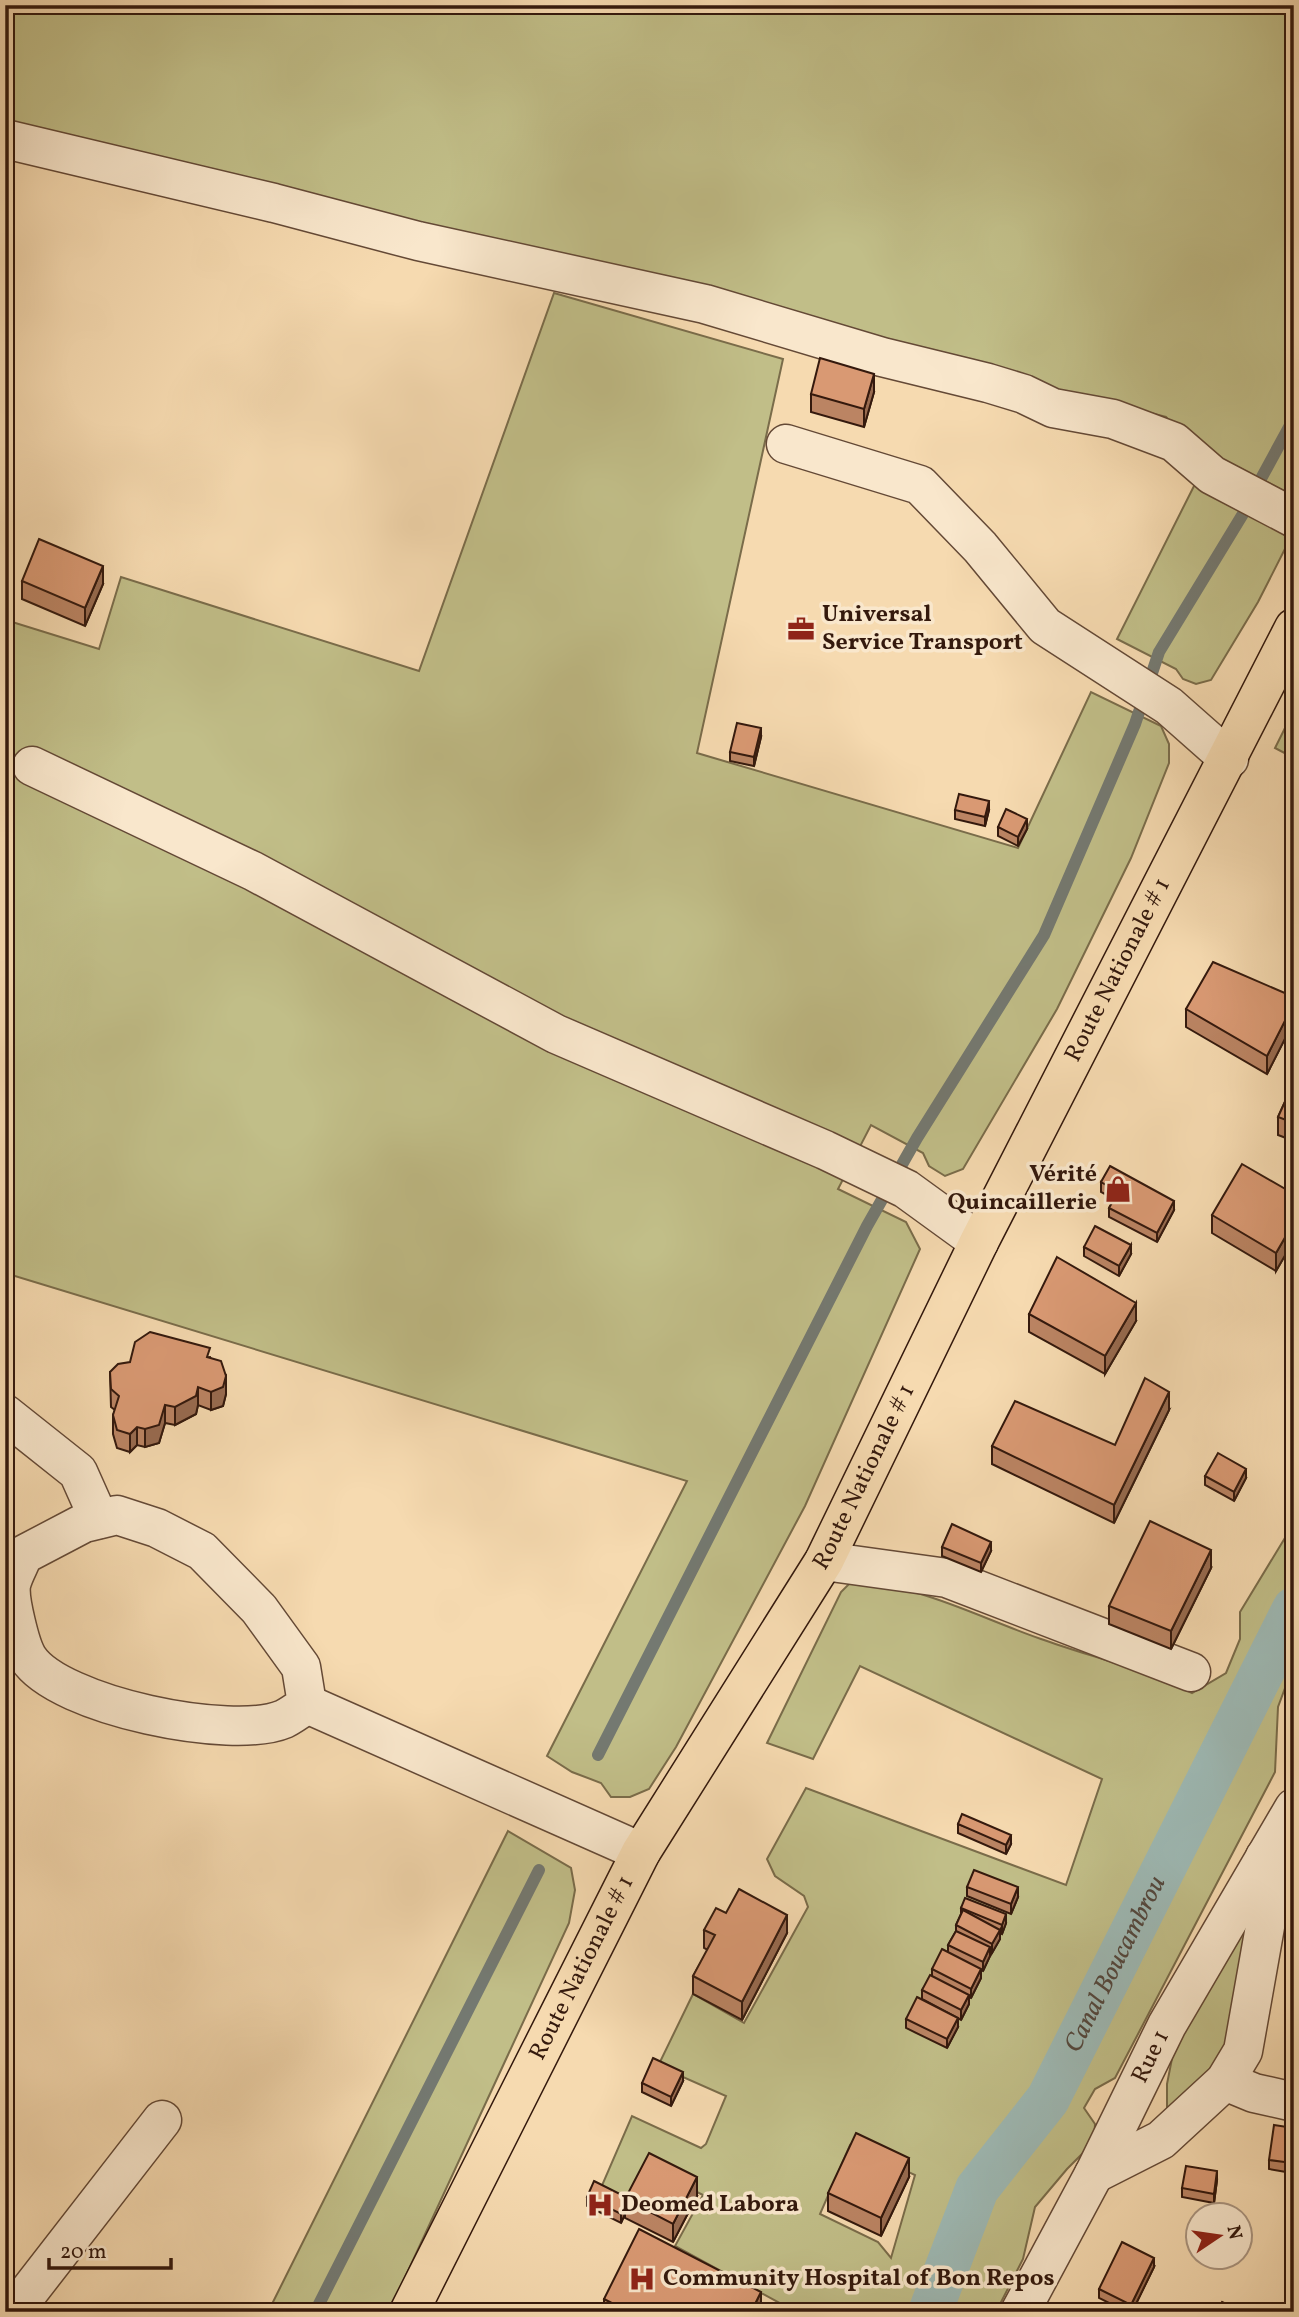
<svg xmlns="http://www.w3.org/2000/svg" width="1299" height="2317" font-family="Vollkorn,serif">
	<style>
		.green { fill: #c1be88; stroke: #7a6c4a; stroke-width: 2; fill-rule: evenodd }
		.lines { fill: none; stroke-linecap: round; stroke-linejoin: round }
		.stream { stroke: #747971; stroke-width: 12 }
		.canal { stroke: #9eb9b4; stroke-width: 44 }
		.minor-casing { stroke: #644936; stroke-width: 41 }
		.major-casing { stroke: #34190d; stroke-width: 41 }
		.minor { stroke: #f9e7cc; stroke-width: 38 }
		.major { stroke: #f6dab0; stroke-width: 38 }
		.wall { fill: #bb8463; stroke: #34190d; stroke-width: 2 }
		.shaded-wall { fill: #986b50; stroke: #34190d; stroke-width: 2 }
		.building { fill: #d99973; stroke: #34190d; stroke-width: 2 }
		.labels { text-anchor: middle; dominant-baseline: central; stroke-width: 7; stroke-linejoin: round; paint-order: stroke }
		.poi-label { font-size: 24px; font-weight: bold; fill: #34190d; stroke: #f9e7cc; text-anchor: start }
		.street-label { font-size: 24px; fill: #34190d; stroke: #f9e7cc }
		.water-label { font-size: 26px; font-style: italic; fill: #54493f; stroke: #f9e7cc }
	</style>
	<rect width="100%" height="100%" fill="#f6dab0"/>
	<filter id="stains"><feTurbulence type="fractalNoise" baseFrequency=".00286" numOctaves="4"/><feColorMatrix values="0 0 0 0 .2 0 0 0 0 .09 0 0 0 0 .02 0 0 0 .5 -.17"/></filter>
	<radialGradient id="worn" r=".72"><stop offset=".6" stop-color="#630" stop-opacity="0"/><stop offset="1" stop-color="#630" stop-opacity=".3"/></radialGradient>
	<g class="green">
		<path d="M5,5h1289v491l-109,-56 -19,-23 -1161,-293z"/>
		<path d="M554,293l229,66 -86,394 321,95 73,-156 70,34 8,18v19l-38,95 -74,151 -94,160 -18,7 -16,-10 -6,-13 -52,-28 -33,64 68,33 14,27 -115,257 -129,241 -27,42 -19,8h-19l-10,-14 -29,-11 -25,-16 140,-275 -682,-208v-643l4,-9 90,28 22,-72 298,94z"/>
		<path d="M1195,484l94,40 2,13 -33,65 -47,78 -15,4 -13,-5 -7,-10 -59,-30z"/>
		<path d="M1294,710v48l-19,-10z"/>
		<path d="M1294,1523v74l-250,498 -73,95 -47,122h-128l-121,-66 28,-51 -56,-28 -21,38 -26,-15 32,-74 69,32 5,-4 20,-48 -68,-30 35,-72 51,29 64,-116 -4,-11 -29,-20 -8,-17 39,-71 260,97 36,-106 -242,-113 -47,93 -46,-16 74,-151 10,-10c65,1 129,36 190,57 50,18 103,30 151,54l34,-20 14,-34v-27zM850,2145l65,30 -24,83 -13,-16 -58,-28z"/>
		<path d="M1294,1638v26l-16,43 -3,65 -160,306 -20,11 -11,19 11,16 -1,18 -27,27 -32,38 -12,52 -27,53h-58l43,-117 75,-90 198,-395z"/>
		<path d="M508,1831l63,37 4,22 -6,33 -180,389h-121z"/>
		<path d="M1241,1934h7l-16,117 -65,58v-25l9,-46z"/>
	</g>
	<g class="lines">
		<g class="stream">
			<path d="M1257,486l37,-68"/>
			<path d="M598,1755l269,-529 50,-88 127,-203 91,-211 24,-72 90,-148"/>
			<path d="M315,2312l224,-442"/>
		</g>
		<path class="canal" id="s1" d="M930,2312l47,-123 71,-90 246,-490"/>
		<defs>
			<g id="minor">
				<path d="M5,139l269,64 144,38 287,63 177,53 106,26 36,11 29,14 60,11 61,23 38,33 82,43"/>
				<path d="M786,444l134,41 60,62 65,79 124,80 60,53"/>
				<path d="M32,766l221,105 303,163 269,116 81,39 73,53"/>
				<path d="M5,1414l73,58 21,47"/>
				<path d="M117,1515l40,13 45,23 57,58 42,58 6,37c-7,5 -15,11 -23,15 -51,22 -225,-13 -256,-61 -8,-13 -19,-59 -17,-73 2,-10 9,-21 12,-30l61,-32z"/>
				<path d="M824,1561l123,17 244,94"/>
				<path d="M307,1704l334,148"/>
				<path d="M1225,2081l29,12 40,9"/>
				<path d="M1094,2174l67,-34 64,-59 18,-30 23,-130 -1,-64"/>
				<path d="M13,2312l149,-192"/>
				<path id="s2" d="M1020,2312l74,-138 73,-149 127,-217"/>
			</g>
			<g id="major">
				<path id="s3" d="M409,2312l232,-460 183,-291 155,-319 315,-614"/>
			</g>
		</defs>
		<use href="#minor" class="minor-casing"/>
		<use href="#major" class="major-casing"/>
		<use href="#minor" class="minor"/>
		<use href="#major" class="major"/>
	</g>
	<g class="wall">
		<path d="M874,392l-10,35 -53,-15v-18z"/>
		<path d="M22,581l81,3 -18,42 -63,-27z"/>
		<path d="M761,737l-7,29 -24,-5v-9z"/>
		<path d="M955,810h34l-4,16 -30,-7z"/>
		<path d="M998,827l29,2 -9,17 -20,-10z"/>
		<path d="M1294,997v24l-27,53 -81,-47v-18z"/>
		<path d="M1294,1082v59l-16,-6v-18z"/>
		<path d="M1101,1182l73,28 -17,32 -48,-25v-9l5,-9 -13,-7z"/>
		<path d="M1294,1194v46l-18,31 -64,-38v-18z"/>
		<path d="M1084,1247l47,7 -12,22 -35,-20z"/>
		<path d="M1029,1314l107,7 -31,53 -76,-42z"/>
		<path d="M210,1357l16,37 -3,12 -12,4 -13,-5 -2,9 -21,11 -10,-2 -6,20 -14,4 -8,-2 -7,7 -13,-4 -4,-14v-19l2,-5 -4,-3 -1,-35z"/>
		<path d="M1169,1410l-55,113 -122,-59v-18l123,-1z"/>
		<path d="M1205,1476l41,2 -12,23 -29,-16z"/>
		<path d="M942,1547l49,4 -10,21 -39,-16z"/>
		<path d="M1211,1568l-40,81 -62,-25v-18z"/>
		<path d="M958,1824l53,20 -5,10 -48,-21z"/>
		<path d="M967,1887l51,10 -7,17 -44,-18z"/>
		<path d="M961,1908l45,15 -4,11 -2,-1v6l-8,14 -2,-1v4l-7,15 -2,-1v8l-10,20 -2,-1v7l-8,16 -39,-21v-9l10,-13v-8l16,-17v-7l8,-14v-6l5,-11z"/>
		<path d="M726,1913l61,20 -45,87 -49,-26v-18l15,-26 -4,-2v-18z"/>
		<path d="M906,2019l52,8 -11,21 -41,-20z"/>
		<path d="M683,2081l-12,25 -29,-14v-9z"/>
		<path d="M1294,2128v28l-2,17 -23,-4v-9z"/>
		<path d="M909,2177l-28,59 -53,-25v-18z"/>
		<path d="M1217,2180l-3,23 -32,-6v-9z"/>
		<path d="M697,2196l-24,46 -48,-24v-4l-4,9 -34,-17v-9z"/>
		<path d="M1154,2267l-22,45h-5l-28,-14v-9z"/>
		<path d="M604,2299l157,13h-157z"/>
	</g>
	<g class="shaded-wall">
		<path d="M874,374v18l-10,35v-18z"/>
		<path d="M103,566v18l-18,42v-18z"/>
		<path d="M761,728v9l-7,29v-9z"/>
		<path d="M989,801v9l-4,16v-9z"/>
		<path d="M1027,819v10l-9,17v-9z"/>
		<path d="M1294,1003v18l-27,53v-18z"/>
		<path d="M1174,1201v9l-17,32v-9z"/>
		<path d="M1294,1222v18l-18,31v-18z"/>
		<path d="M1131,1245v9l-12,22v-10z"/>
		<path d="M1136,1303v18l-31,53v-18z"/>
		<path d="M226,1376v18l-3,12 -12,4v-18z"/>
		<path d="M198,1387v18l-2,9 -21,11v-18z"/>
		<path d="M1169,1392v18l-55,113v-18z"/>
		<path d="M165,1405v18l-6,20 -14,4v-18z"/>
		<path d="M137,1427v18l-7,7v-18z"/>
		<path d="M1246,1469v9l-12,23v-9z"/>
		<path d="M991,1542v9l-10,21v-9z"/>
		<path d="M1211,1550v18l-40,81v-18z"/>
		<path d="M1011,1835v9l-5,10v-9z"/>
		<path d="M1018,1887v10l-7,17v-10z"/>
		<path d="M1006,1914v9l-4,11v-9z"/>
		<path d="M787,1915v18l-45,87v-18z"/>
		<path d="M1000,1930v9l-8,14v-9z"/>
		<path d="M990,1947v9l-7,15v-9z"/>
		<path d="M981,1969v9l-10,20v-9z"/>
		<path d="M969,1995v9l-8,16v-10z"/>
		<path d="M958,2018v9l-11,21v-9z"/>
		<path d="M683,2072v9l-12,25v-9z"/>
		<path d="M909,2158v19l-28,59v-18z"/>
		<path d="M1217,2171v9l-3,23v-9z"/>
		<path d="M697,2177v19l-24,46v-18z"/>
		<path d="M625,2205v9l-4,9v-9z"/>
		<path d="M1154,2258v9l-22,45h-1v-7z"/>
		<path d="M761,2292v20h-10z"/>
	</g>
	<g class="building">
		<path d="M820,358l54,16 -10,35 -53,-15z"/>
		<path d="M39,539l64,27 -18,42 -63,-27z"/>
		<path d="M737,723l24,5 -7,29 -24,-5z"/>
		<path d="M959,794l30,7 -4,16 -30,-7z"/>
		<path d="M1006,809l21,10 -9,18 -20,-10z"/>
		<path d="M1213,962l81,35v6l-27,53 -81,-47z"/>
		<path d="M1294,1082v41l-16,-6z"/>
		<path d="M1242,1164l52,30v28l-18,31 -64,-38z"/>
		<path d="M1110,1166l64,35 -17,32 -48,-25 9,-16 -17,-10z"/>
		<path d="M1095,1226l36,19 -12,21 -35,-19z"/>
		<path d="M1057,1257l79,46 -31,53 -76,-42z"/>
		<path d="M150,1332l60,16 -3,9 14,4 5,15 -3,11 -12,5 -13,-5 -2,9 -21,11 -10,-2 -6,20 -14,4 -8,-2 -7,7 -13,-4 -4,-15 6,-19 -8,-7 -1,-17 8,-8 12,-2 5,-20z"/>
		<path d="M1145,1378l24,14 -55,113 -122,-59 23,-45 100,44z"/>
		<path d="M1218,1453l28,16 -12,23 -29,-16z"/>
		<path d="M1150,1521l61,29 -40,81 -62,-25z"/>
		<path d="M952,1524l39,18 -10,21 -39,-16z"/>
		<path d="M962,1814l49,21 -5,10 -48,-21z"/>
		<path d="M974,1870l44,17 -7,17 -44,-17z"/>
		<path d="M739,1889l48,26 -45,87 -49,-26 22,-41 -11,-5 12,-22 10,5z"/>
		<path d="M965,1898l41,16 -4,11 -41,-17z"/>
		<path d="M963,1910l37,20 -8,14 -36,-19z"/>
		<path d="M956,1931l34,16 -7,15 -35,-17z"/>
		<path d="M942,1949l39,20 -10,20 -39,-20z"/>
		<path d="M930,1975l39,20 -8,15 -39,-20z"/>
		<path d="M917,1997l41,21 -11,21 -41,-20z"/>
		<path d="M653,2058l30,14 -12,25 -29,-14z"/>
		<path d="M1274,2125l20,3v18l-2,17 -23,-3z"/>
		<path d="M856,2133l53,25 -28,60 -53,-25z"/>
		<path d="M649,2153l48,24 -24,47 -48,-25z"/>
		<path d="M1186,2166l31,5 -3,23 -32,-6z"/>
		<path d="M594,2181l32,16 -1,8 -4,9 -34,-17z"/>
		<path d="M639,2229l122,63 -10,20h-122l-25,-13z"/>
		<path d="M1122,2242l32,16 -23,47 -32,-16z"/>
		<path d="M1222,2302l20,10h-25z"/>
	</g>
	<defs>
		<symbol id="office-bare" viewBox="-9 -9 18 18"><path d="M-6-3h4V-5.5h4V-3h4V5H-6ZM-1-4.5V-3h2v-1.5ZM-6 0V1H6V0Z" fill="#8f2418" stroke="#f9e7cc" stroke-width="2.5" paint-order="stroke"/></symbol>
		<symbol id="shop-bare" viewBox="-9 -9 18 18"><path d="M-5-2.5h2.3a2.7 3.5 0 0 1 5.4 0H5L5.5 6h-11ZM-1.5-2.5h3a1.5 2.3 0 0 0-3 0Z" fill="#8f2418" stroke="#f9e7cc" stroke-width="2.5" paint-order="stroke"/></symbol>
		<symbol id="hospital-bare" viewBox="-9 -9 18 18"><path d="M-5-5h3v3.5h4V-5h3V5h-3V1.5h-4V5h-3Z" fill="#8f2418" stroke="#f9e7cc" stroke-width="2.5" paint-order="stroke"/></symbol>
	</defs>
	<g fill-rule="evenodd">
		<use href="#office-bare" x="782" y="610" width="38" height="38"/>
		<use href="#shop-bare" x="1099" y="1170" width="38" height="38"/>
		<use href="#hospital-bare" x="581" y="2186" width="38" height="38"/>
		<use href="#hospital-bare" x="623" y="2260" width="38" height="38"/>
	</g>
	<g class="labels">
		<g class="poi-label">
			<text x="822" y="615">Universal<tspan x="822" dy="28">Service Transport</tspan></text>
			<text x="1097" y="1175" text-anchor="end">Vérité<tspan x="1097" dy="28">Quincaillerie</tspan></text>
			<text x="621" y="2205">Deomed Labora</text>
			<text x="663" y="2279">Community Hospital of Bon Repos</text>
		</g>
		<g class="street-label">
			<text stroke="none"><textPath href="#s3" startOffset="1519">Route Nationale # 1</textPath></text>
			<text stroke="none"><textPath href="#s3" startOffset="952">Route Nationale # 1</textPath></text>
			<text stroke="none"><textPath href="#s3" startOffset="385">Route Nationale # 1</textPath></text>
			<text stroke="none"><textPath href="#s2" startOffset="287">Rue 1</textPath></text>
		</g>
		<g class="water-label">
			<text stroke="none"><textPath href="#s1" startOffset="397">Canal Boucambrou</textPath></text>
		</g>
	</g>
	<rect width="1299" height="2317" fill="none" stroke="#f6dab0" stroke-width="28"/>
	<rect x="7" y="7" width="1285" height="2303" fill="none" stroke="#34190d" stroke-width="3.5"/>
	<rect x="14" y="14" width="1271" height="2289" fill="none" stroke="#34190d" stroke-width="2"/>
	<g transform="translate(1219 2236) rotate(77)"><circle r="33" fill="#f9e7cc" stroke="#aa9580" stroke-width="2"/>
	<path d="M0-5L12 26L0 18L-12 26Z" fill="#8f2418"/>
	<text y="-10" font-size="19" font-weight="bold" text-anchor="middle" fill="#34190d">N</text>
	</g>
	<path d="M49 2258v10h122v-10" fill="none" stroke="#34190d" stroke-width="3.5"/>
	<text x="60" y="2258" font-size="21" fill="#34190d" stroke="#f9e7cc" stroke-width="5" paint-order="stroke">20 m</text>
	<rect width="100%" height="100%" filter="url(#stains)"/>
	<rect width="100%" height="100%" fill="url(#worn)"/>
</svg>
